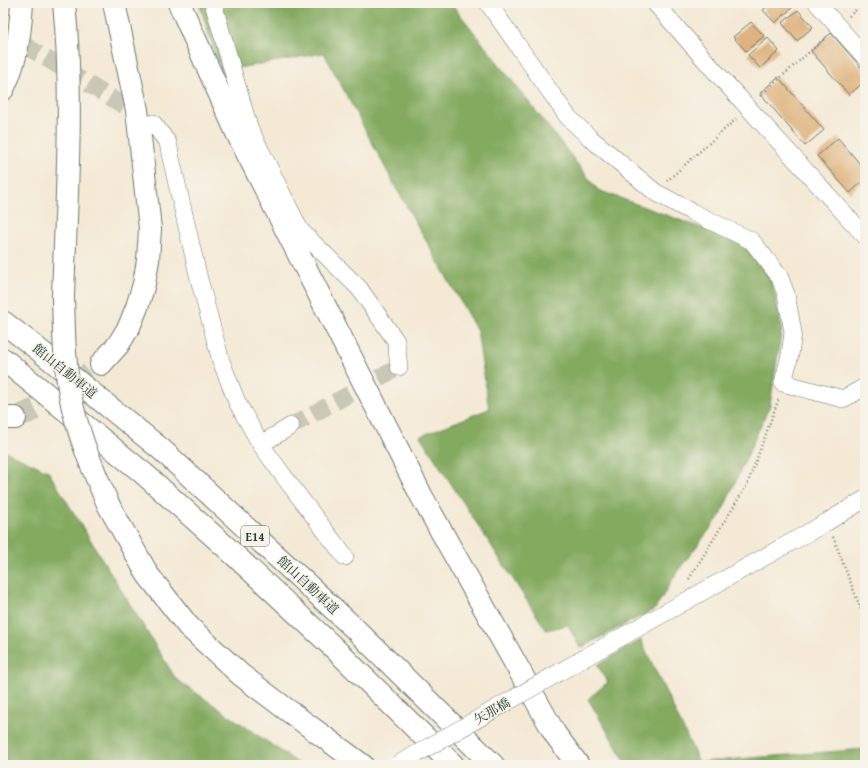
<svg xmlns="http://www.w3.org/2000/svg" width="868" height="768" font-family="'Gentium Book Plus','Noto Serif JP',serif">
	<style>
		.forest { fill: #84aa60; stroke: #52744a }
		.building { fill: #deb37f }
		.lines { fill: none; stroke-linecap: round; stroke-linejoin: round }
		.street-tunnel { stroke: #c9c7b5; stroke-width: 17; stroke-dasharray: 17 8; stroke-linecap: butt }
		.highway-tunnel { stroke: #c9c7b5; stroke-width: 22; stroke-dasharray: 22 11; stroke-linecap: butt }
		.street-casing { stroke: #6a796c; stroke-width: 18 }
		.highway-casing { stroke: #6a796c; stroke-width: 24 }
		.path { stroke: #6a796c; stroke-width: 2.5; stroke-dasharray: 1 3; stroke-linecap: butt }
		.street { stroke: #fff; stroke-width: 17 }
		.highway { stroke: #fff; stroke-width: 22 }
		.street-bridge-casing { stroke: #6a796c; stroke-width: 18; stroke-linecap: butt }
		.highway-bridge-casing { stroke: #6a796c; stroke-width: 24; stroke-linecap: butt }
		.street-bridge { stroke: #fff; stroke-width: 17 }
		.highway-bridge { stroke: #fff; stroke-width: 22 }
		.labels { text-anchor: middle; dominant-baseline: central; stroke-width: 3; stroke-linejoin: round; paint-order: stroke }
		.shield { fill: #f7f3e8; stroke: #60746a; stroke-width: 1 }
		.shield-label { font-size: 12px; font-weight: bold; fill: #1f3d34 }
		.street-label { font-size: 13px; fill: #1f3d34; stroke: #f7f3e8 }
	</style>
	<rect width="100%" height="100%" fill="#f7f3e8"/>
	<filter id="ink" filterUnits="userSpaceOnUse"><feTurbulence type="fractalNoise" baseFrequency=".025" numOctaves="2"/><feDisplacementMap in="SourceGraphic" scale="8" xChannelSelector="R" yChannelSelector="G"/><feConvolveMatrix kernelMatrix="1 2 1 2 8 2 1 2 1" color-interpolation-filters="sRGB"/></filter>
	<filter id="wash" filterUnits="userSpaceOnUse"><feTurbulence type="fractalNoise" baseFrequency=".012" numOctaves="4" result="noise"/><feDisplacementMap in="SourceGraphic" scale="16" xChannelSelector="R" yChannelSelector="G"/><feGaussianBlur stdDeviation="0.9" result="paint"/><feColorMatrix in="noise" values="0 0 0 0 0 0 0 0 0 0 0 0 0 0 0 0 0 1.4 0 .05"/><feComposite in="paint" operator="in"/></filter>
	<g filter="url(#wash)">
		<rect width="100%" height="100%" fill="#f4e9d5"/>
		<g class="forest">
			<path d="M199,3h252l147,187 150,55 23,34 11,48 -12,78 -50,111 -43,56 -22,37 -75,39 -12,-23 -22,5 -126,-194 69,-27 -12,-78 -83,-147 -70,-131 -103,18z"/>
			<path d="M3,450l45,21 128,208 125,86h-298z"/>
			<path d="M641,640l58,122 166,-13v16h-238l-39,-66 20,-17 -11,-17z"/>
		</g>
		<g id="blocks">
			<g class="building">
				<path d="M772,3h16l4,5 -17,15 -12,-13z"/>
				<path d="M798,10l15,17 -16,14 -15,-18z"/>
				<path d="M751,22l13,14 -18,15 -13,-14z"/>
				<path d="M831,33l34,39v9l-16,14 -38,-44z"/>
				<path d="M768,38l11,13 -19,17 -12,-13z"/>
				<path d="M778,77l46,53 -19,16 -45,-53z"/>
				<path d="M838,138l27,32v9l-15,14 -33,-37z"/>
			</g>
		</g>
	</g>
	<g filter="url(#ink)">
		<use href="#blocks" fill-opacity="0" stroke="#6a796c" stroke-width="1"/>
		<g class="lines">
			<g class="street-tunnel">
				<path d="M3,32l141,86"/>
				<path d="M291,426l108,-59"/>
			</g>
			<path class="highway-tunnel" d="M15,418l41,-18 45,-36"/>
			<defs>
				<g id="street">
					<path d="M213,3l36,124 51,103 59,58 37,53 3,26"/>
					<path d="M488,3l80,114 21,20 66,55 37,20 60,29 21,27 7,10 6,16 7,38 -3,23 -7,28 60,16 22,-12"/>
					<path d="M655,3l57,65 153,168"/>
					<path d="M817,3l48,54"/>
					<path d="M153,123l15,20 3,15 28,121 22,82 16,41 24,43 27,37 57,75"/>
					<path d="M261,444l30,-18"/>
					<path d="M586,657l241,-135 38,-23"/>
				</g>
				<g id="highway">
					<path d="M179,3l58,130 185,364 133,237 23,31"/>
					<path d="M3,89c14,-29 17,-54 19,-86"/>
					<path d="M63,297c3,-98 11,-196 1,-294"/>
					<path d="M3,322l31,24 128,104 191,177 140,138"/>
					<path d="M3,359l140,114 84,75 106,99 120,118"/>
					<path d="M101,364l17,-19 11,-18 8,-20 7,-23 4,-24 2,-31 -13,-119 -23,-107"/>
					<path d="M3,418h12"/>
					<path d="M109,506l39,69 40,51 53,49 45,34 76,56"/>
				</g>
			</defs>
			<use href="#street" class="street-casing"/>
			<use href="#highway" class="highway-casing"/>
			<g class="path">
				<path d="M849,16l15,-13"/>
				<path d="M760,96l66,-59"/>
				<path d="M667,181l69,-62"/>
				<path d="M833,537l32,83"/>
				<path d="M689,579l58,-94 32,-87"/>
			</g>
			<use href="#street" class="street"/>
			<use href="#highway" class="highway"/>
			<defs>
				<path id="street-bridge" d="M397,765l189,-108"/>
				<path id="highway-bridge" d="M63,297c1,32 1,65 7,97 7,39 23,76 39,112"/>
			</defs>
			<use href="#street-bridge" class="street-bridge-casing"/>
			<use href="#highway-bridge" class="highway-bridge-casing"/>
			<use href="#street-bridge" class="street-bridge"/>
			<use href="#highway-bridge" class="highway-bridge"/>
		</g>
	</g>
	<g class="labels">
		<rect class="shield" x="241" y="526" width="28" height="20" rx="3"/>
		<g class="shield-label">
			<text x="255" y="536">E14</text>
		</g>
		<g class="street-label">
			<text transform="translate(65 371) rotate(39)">館山自動車道</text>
			<text transform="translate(308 585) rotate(43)">館山自動車道</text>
			<text transform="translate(492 711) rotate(-30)">矢那橋</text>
		</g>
	</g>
	<rect width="868" height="768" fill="none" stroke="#f7f3e8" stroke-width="16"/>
</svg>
